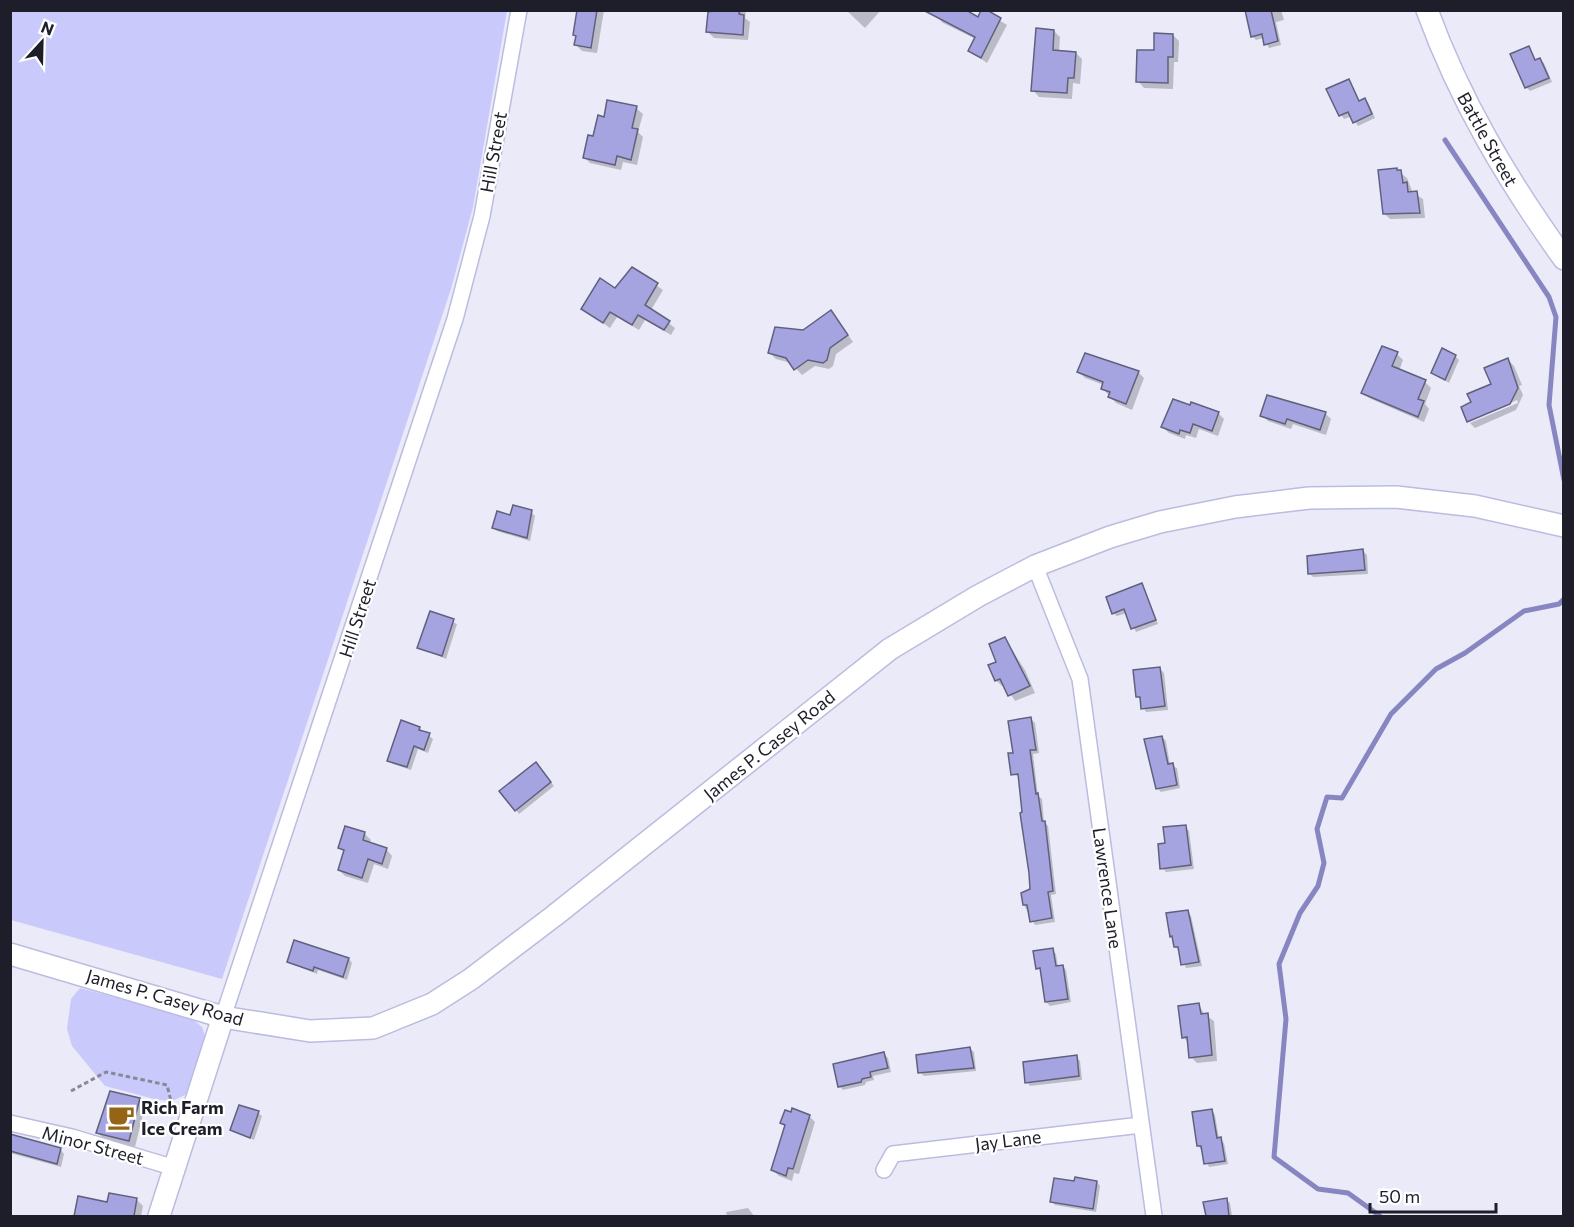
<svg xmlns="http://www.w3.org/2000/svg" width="1574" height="1227" font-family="Commissioner,sans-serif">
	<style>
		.green { fill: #c9cafb }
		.shadow { fill: #0003 }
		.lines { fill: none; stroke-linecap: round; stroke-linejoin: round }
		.stream { stroke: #8786c1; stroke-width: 5 }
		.building { fill: #a5a4e1; stroke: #60607e; stroke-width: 1.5 }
		.street-casing { stroke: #bbbcdf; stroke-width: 18 }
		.secondary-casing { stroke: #bbbcdf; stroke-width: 24 }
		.path { stroke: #888896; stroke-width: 3; stroke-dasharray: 4.5 3; stroke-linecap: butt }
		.street { stroke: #fff; stroke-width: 15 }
		.secondary { stroke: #fff; stroke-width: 21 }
		.labels { text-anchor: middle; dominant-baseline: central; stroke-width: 4.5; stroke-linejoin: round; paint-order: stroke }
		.street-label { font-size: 18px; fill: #1e1e2a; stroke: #fff }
		.poi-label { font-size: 18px; font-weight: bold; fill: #1e1e2a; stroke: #fff; text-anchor: start }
	</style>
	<rect width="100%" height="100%" fill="#eaeaf9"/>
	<g class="green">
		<path d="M10,11h497l-34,196 -22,82 -229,690 -211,-59z"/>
		<path d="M80,988l111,30 11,9 4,12 -19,55 -15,7 -14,-1 -53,-14 -33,-40 -5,-17 4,-30z"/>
	</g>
	<g class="shadow">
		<path d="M577,10h27l-7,43 -15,-2 -6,-6z"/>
		<path d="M717,10h29l-1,8 5,4 -2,18 -34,-2 -6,-6z"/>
		<path d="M846,10h35l-16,18z"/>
		<path d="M983,10l24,15 -20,38 -17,-12 6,-12 -33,-16 -6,-6 42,2z"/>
		<path d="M1250,10h31l3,10 -8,2 5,23 -12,3 -5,-10 -8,2 -4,-4z"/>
		<path d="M1054,31l6,6 -1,15 17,1 6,6 -2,25 -7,-1 -1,16 -33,-2 -6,-7z"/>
		<path d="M1173,35l6,6 -1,21h-4l-1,27 -29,-1 -6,-7 17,-29z"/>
		<path d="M1529,48l7,13 4,-1 4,3 8,19 -22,9 -4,-4z"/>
		<path d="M1349,80l11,22 5,-2 4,4 6,14 -17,8 -6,-10 -8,3 -3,-4z"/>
		<path d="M636,108l7,6 -5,18 5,5 -6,28 -14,-3 -2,8 -31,-7 -6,-6 21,-39z"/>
		<path d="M1399,172l8,6 6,15 10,6 2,19 -35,1 -6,-6z"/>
		<path d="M632,269l31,21 -12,20 24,18 -4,7 -26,-15 -6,10 -22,-13 -7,11 -27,-19 33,-19z"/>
		<path d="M836,318l17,24 -17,12 -3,12 -4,3 -14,-3 -13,9 -11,-12 -15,-4 -6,-6 33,-21z"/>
		<path d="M1397,354l6,6 -4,11 26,11 6,6 -6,16 4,5 -5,13 -55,-24 -6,-6z"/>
		<path d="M1455,356l4,4 -10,23 -16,-10z"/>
		<path d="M1508,360l6,6 8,19 -3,1 4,9 -7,15 -41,18 -5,-5 48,-20 -1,-3 -48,22 -6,-15 10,-4 20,-18z"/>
		<path d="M1079,372h59l6,6 -12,32 -16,-7 -14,-15 2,-3 -19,-7z"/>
		<path d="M1294,403l31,10 6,6 -5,16 -33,-11 -2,5 -23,-8 -6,-6 31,-10z"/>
		<path d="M1218,413l6,6 -6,17 -19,-7 -3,9 -10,-3 -1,4 -16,-6 -6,-6z"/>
		<path d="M531,512l4,4 -5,25 -33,-10 -4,-4z"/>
		<path d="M1363,551l4,4 1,19 -55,3 -4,-4z"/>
		<path d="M1142,585l16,39 -22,8 -9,-19 -10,3 -4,-3z"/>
		<path d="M431,612l26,12 -11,35 -27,-12z"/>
		<path d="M1005,639l20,31 10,23 -20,8 -10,-16 -3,1 -6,-6z"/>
		<path d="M1160,669l4,4 4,37 -22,2 -8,-16z"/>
		<path d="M1031,719l4,4 4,30 -6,1 5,42 4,3 2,23 4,4 8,68 -5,1 4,27 -20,3 -11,-20 8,-16 -12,-112 -8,-3 3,-20z"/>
		<path d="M419,728l14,11 -5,14 -10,-4 -7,21 -18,-6 -4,-4z"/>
		<path d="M1162,737l4,4 4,24 7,3 3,20 -19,4 -4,-4z"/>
		<path d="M539,768l15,18 -35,28 -3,-4z"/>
		<path d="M1185,827l4,4 5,38 -28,3 -4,-4z"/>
		<path d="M365,834l6,6 -2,4 17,5 6,7 -4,13 -14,-5 -6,19 -23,-7 -6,-6 6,-17 -5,-5z"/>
		<path d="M1187,912l4,4 11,50 -16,2 -15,-32z"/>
		<path d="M1052,950l4,4 2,13 5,-1 3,4 5,32 -21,4 -4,-4 -4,-30 -4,-4z"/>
		<path d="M349,959l3,4 -5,17 -29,-10 -1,4 -29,-12z"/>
		<path d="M1198,1004l7,11 9,6 3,40 -20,2 -6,-6 -2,-14 -6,-6z"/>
		<path d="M970,1049l4,3 2,19 -52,5 -4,-4z"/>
		<path d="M884,1054l4,4 3,14 -18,4 1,4 -8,2 -1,3 -22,5 -4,-4z"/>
		<path d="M1076,1057l4,4 2,19 -52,6 -3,-4z"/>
		<path d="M139,1100l6,6 -10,41 -31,-8 -6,-6z"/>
		<path d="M1212,1111l3,4 4,24 5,4 4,21 -19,3 -10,-21z"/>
		<path d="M258,1113l4,3 -8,24 -22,-10z"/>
		<path d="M809,1116l6,6 -16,52 -5,-1 -2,8 -13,-5 -6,-6 13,-43 -4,-4z"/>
		<path d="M10,1136l51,14 3,4 -3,13 -51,-14z"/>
		<path d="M1097,1182l3,4 -4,26 -41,-7 -4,-4 25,-18z"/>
		<path d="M79,1198l29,6 29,-4 6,6 -2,10h-65z"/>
		<path d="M1226,1200l4,3 2,13h-25l-2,-13z"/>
		<path d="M748,1208l6,8h-27l-1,-4z"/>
	</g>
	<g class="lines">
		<g class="stream">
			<path d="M1445,140l104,157 7,20 -7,88 15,75"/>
			<path d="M1380,1216l-32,-23 -30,-4 -44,-32 12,-138 -7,-55 21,-51 18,-27 6,-23 -7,-34 10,-32 15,1 49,-84 45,-45 29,-16 59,-42 35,-7 5,-5"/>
		</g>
	</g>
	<g class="building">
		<path d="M577,10h20l-6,38 -17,-3 2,-9 -3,-1z"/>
		<path d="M715,10h25l-1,4 5,1 -1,20 -37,-3 2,-20z"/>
		<path d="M923,10h43l12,7 3,-7h6l14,8 -20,40 -13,-7 7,-14z"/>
		<path d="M1245,10h26l7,31 -14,4 -2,-11 -11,3z"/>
		<path d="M1036,28l18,2 -1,20 23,2 -2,26h-6l-1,15 -36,-2z"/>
		<path d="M1154,33l19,1v23h-5v26l-32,-1 1,-32h17z"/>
		<path d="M1529,46l6,14 5,-2 9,20 -24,10 -15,-34z"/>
		<path d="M1349,79l10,22 6,-3 7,16 -19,9 -5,-11 -9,4 -13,-27z"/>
		<path d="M607,100l30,6 -5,22 6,1 -7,31 -14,-4 -2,9 -32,-7 5,-23 5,1 5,-21 6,2z"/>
		<path d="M1397,168v2h4l2,13 4,-1 1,10 9,-1 3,22 -37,1 -5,-44z"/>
		<path d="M632,267l26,16 -13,22 25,16 -6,9 -26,-15 -6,10 -22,-13 -7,11 -22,-14 19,-31 15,10z"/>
		<path d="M831,310l17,25 -18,13 -3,12 -4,3 -15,-3 -14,10 -8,-12 -18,-5 7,-26 28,3z"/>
		<path d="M1382,346l16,6 -6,14 34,14 -8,19 6,2 -6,16 -57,-24z"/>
		<path d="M1442,348l14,7 -11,25 -14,-7z"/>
		<path d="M1085,353l54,18 -13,33 -18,-7 2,-5 -9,-3 2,-7 -26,-10z"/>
		<path d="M1508,358l10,30 -8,16 -43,18 -6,-15 10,-5 -4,-8 24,-10 -7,-16z"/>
		<path d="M1267,395l59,17 -6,18 -33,-11 -2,5 -25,-8z"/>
		<path d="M1173,399l17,6 1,-3 28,10 -7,19 -19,-7 -3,9 -10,-3 -1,4 -18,-7z"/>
		<path d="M513,505l19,5 -5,28 -35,-10 5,-17 13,4z"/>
		<path d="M1363,549l2,21 -57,4 -1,-18z"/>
		<path d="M1142,583l14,37 -25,9 -7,-20 -12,5 -6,-17z"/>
		<path d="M430,611l24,8 -12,37 -25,-8z"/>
		<path d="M1005,637l25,49 -22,10 -8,-17 -5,2 -7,-16 8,-3 -7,-18z"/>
		<path d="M1160,667l5,39 -24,3 -1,-12h-4l-3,-27z"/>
		<path d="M1031,717l5,33h-6l6,44 2,-1 4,28h3l8,70 -5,1 4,26 -22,4 -3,-17h-4l-2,-12 9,-4 -1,-16 -9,-60 2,-1 -4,-38 -7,1 -3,-22h5l-5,-32z"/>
		<path d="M401,720l19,7 -1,3 11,3 -6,17 -10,-4 -7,21 -20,-6z"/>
		<path d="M1162,736l6,28 5,-1 4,22 -21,4 -12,-50z"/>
		<path d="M536,762l15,20 -36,29 -16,-20z"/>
		<path d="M1186,825l5,40 -31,4 -2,-25 7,-1 -2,-16z"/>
		<path d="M345,826l20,6 -2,8 24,8 -5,16 -14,-5 -6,19 -24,-8 6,-20 -6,-2z"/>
		<path d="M1188,910l11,52 -18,3 -3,-18h-4l-2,-11 -2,1 -4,-24z"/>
		<path d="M294,940l55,18 -6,19 -29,-10 -1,4 -26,-9z"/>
		<path d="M1053,948l3,18 7,-1 5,34 -23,3 -5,-34 -4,1 -3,-18z"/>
		<path d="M1199,1003l2,11 7,-1 4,42 -23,3 -2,-21 -5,1 -4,-32z"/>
		<path d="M970,1047l4,21 -56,5 -2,-18z"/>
		<path d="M884,1052l4,16 -18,4 1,5 -9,2 -1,3 -23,5 -5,-23z"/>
		<path d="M1077,1055l2,21 -54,7 -2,-21z"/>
		<path d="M110,1091l30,7 -11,43 -33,-8z"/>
		<path d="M239,1105l20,6 -9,27 -20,-8z"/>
		<path d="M792,1108l18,7 -17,54 -5,-1 -2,8 -15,-6 14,-45 -5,-2 5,-13 6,2z"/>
		<path d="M1212,1109l5,29 4,-1 4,24 -21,3 -3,-18h-4l-5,-34z"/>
		<path d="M10,1134l51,14 -4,16 -47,-13z"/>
		<path d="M1075,1177l22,4 -4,28 -43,-7 4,-24 20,3z"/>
		<path d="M109,1193l28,5 -3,18h-60l4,-20 29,6z"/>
		<path d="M1227,1198l2,18h-23l-3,-14z"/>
	</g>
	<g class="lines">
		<defs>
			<g id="street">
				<path d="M1035,566l45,113 74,537"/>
				<path d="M223,1017l232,-698 27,-103 37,-206"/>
				<path d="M10,1123l62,14 103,31"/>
				<path d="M884,1170l9,-16 248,-29"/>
			</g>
			<g id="secondary">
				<path d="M1427,10c33,91 81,171 137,249"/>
				<path d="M10,954l213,63 87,14 63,-3 59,-24 39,-25 83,-63 336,-267 88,-53 57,-30 75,-29 50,-15 75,-15 74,-9 87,-1 79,9 89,20"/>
				<path d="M159,1216l64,-199"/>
			</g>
		</defs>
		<use href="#street" class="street-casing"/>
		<use href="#secondary" class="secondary-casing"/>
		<path class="path" d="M71,1091l35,-19 61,13 6,24"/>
		<use href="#street" class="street"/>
		<use href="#secondary" class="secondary"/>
	</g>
	<defs>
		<symbol id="cafe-bare" viewBox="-9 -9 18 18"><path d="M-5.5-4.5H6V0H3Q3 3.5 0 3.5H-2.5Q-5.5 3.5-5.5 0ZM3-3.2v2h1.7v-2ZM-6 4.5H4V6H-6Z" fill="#946514" stroke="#fff" stroke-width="2.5" paint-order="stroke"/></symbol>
	</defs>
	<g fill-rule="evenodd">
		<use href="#cafe-bare" x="102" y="1098" width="38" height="38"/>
	</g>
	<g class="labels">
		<g class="street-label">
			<text transform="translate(1488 139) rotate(61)">Battle Street</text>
			<text transform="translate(493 152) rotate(-80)">Hill Street</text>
			<text transform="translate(357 618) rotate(-72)">Hill Street</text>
			<text transform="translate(769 745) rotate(-39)">James P. Casey Road</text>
			<text transform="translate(1108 888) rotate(82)">Lawrence Lane</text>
			<text transform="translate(165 997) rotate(16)">James P. Casey Road</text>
			<text transform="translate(1008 1140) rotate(-7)">Jay Lane</text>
			<text transform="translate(93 1145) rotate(15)">Minor Street</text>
		</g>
		<g class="poi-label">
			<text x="141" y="1107">Rich Farm<tspan x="141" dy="21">Ice Cream</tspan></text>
		</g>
	</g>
	<rect width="1574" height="1227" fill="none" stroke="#1e1e2a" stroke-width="24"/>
	<g transform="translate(42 42) rotate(22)" stroke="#ffffff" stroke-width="4.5" paint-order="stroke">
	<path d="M0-4.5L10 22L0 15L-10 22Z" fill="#1e1e2a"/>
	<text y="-9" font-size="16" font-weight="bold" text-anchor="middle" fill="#1e1e2a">N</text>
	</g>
	<path d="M1370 1203v9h126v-9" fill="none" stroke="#1e1e2a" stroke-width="3"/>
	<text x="1379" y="1203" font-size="18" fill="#1e1e2a" stroke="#ffffff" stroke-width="4.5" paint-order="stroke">50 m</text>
</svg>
